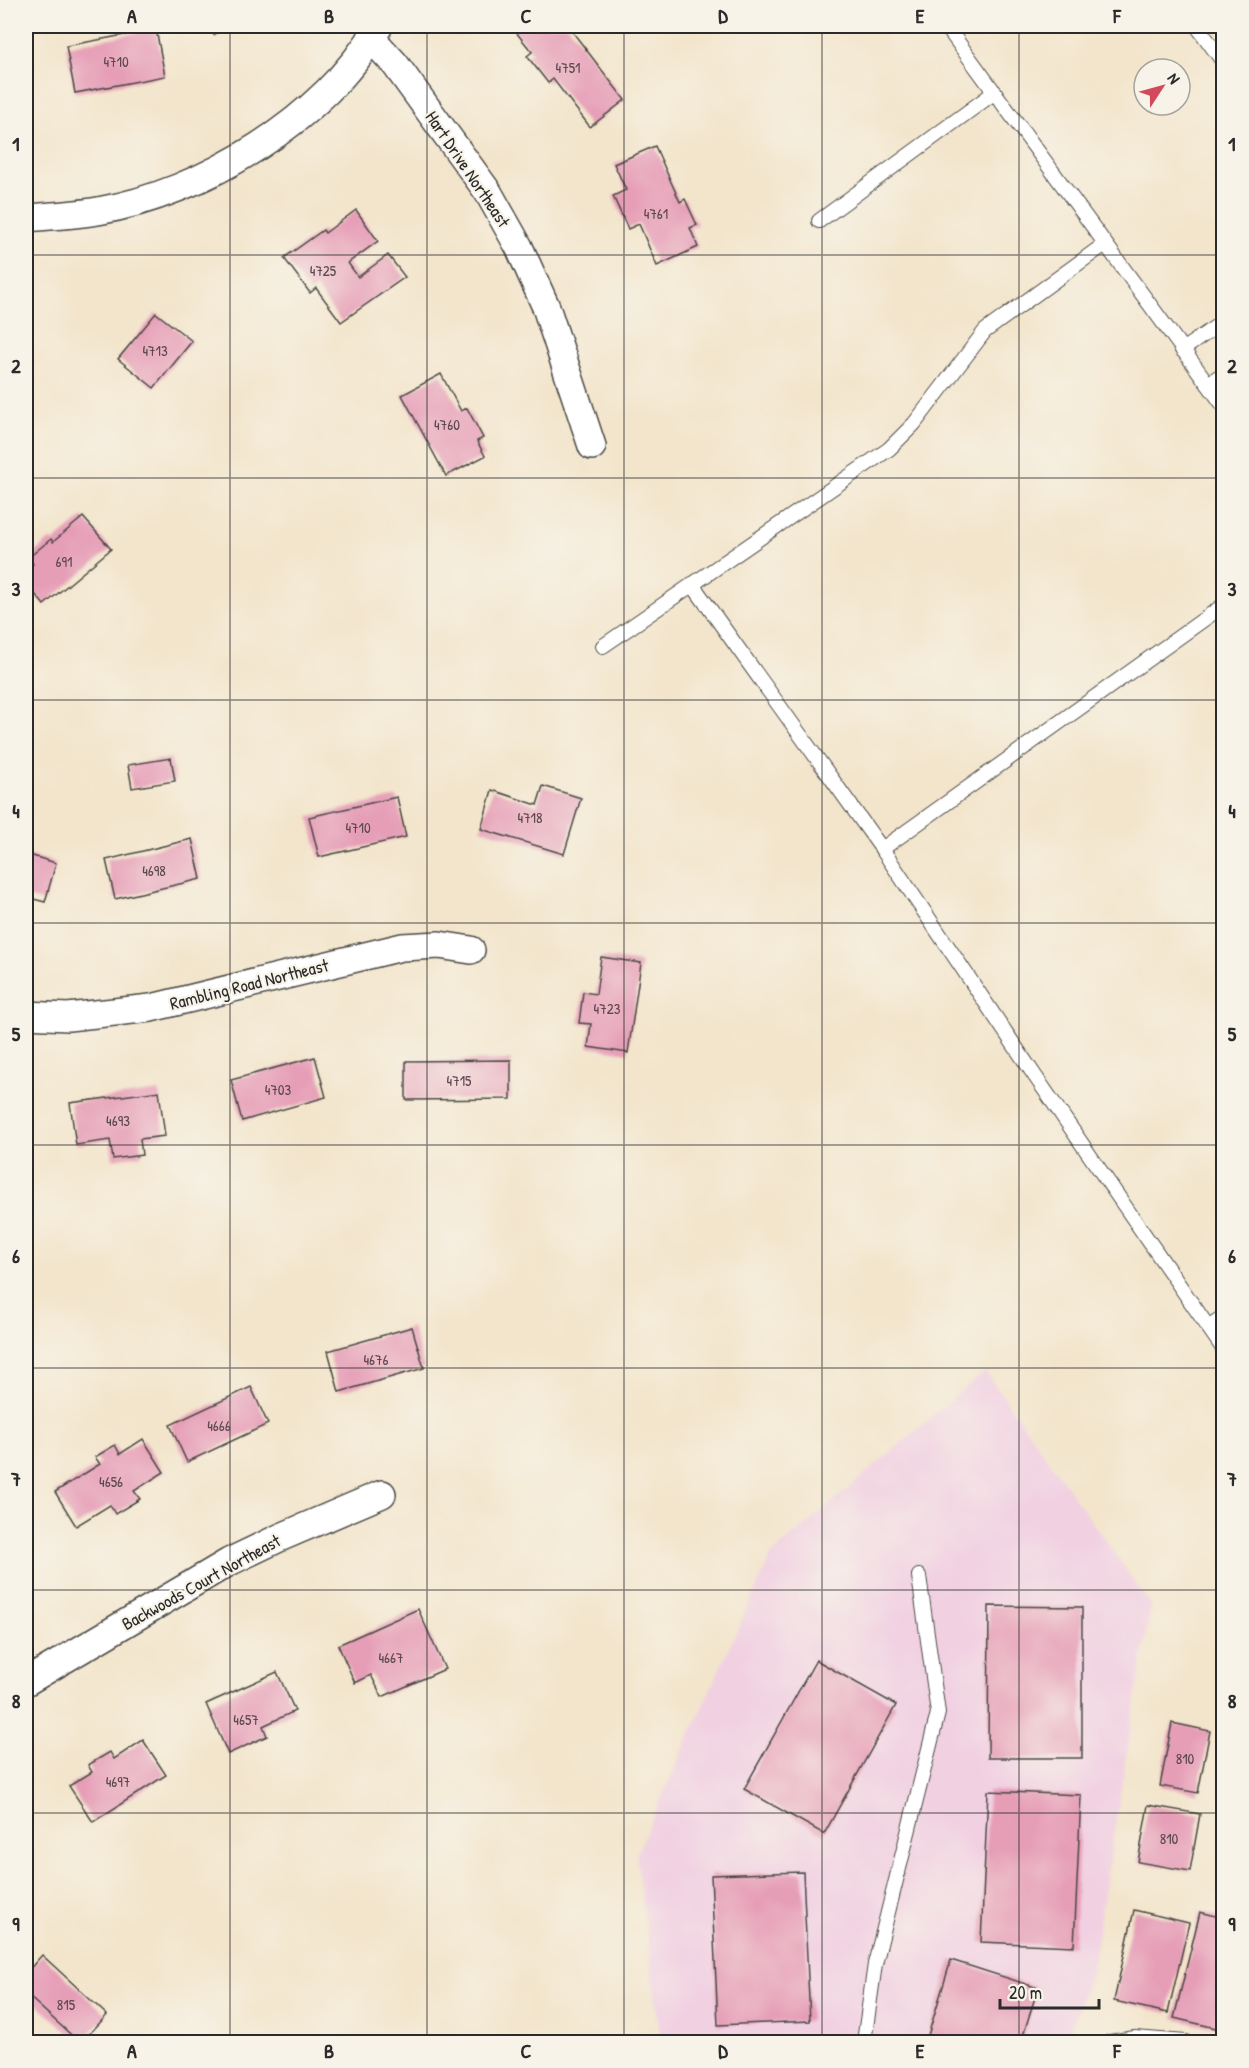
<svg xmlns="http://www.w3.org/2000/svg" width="1249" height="2068" font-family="'Patrick Hand',sans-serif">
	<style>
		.built { fill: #f1d0e2 }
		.building { fill: #e69eb7 }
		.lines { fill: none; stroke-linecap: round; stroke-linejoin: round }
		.service-casing { stroke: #494743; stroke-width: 16 }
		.minor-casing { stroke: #494743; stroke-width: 30 }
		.service { stroke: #fff; stroke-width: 14 }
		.minor { stroke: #fff; stroke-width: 27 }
		.grid { fill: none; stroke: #2b2b2b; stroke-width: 1.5; stroke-opacity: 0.55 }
		.labels { text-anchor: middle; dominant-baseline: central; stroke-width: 4.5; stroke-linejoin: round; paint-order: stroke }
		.number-label { font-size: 15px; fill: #5a484e }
		.street-label { font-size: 18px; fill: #2b2b2b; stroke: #f7f3e8 }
		.neatline { fill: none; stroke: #2b2b2b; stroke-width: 2 }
		.grid-label { font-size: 20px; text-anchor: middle; font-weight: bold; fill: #2b2b2b }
	</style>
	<rect width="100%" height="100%" fill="#f7f3e8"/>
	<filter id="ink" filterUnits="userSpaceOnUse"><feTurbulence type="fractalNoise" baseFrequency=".0167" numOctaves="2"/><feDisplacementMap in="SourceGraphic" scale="12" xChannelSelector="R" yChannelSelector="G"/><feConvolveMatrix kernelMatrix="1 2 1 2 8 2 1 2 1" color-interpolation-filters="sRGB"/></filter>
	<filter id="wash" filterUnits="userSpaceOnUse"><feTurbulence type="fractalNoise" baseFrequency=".008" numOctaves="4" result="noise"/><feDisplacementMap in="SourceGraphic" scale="24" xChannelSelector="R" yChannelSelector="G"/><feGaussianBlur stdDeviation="1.35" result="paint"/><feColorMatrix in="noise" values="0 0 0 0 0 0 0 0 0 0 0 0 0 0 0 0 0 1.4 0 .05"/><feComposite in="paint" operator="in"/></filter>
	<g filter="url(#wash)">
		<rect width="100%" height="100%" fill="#f3e5cc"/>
		<path class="built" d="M985,1371l166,234 -60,368 -26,69h-404l-25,-188 135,-299z"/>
		<g id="blocks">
			<g class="building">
				<path d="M205,26h20l-11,9z"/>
				<path d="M511,26h57l57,74 -35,27 -37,-48 -5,4 -21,-27 5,-4z"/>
				<path d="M156,29l9,47 -90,17 -9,-47z"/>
				<path d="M655,146l25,56 5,-3 12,26 -7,3 8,19 -41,19 -18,-42 -11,5 -15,-33 13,-6 -12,-26z"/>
				<path d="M356,210l22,31 -30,22 10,14 30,-22 17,22 -64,45 -25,-34 -6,5 -26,-35 39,-28 2,3z"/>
				<path d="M156,313l36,28 -38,47 -36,-29z"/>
				<path d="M441,374l20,37 6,-3 16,30 -6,3 8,15 -39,20 -44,-81z"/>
				<path d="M83,517l28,32 -67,56 -18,-22v-13l7,-6 -5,-6 23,-19 2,3z"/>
				<path d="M171,758l4,23 -43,7 -4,-23z"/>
				<path d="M543,786l38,12 -17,56 -83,-25 11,-39 45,15z"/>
				<path d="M397,797l9,40 -87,20 -10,-40z"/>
				<path d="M192,839l9,40 -86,20 -9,-39z"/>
				<path d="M26,854l30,9 -11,39 -19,-5z"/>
				<path d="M601,957l40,6 -13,90 -40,-6 3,-23 -12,-1 4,-31 13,2z"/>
				<path d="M315,1057l11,40 -84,24 -11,-41z"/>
				<path d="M511,1060v39l-105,1v-39z"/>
				<path d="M159,1091l6,45 -25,3 2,16 -29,4 -3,-19 -34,5 -6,-42z"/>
				<path d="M412,1327l12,41 -85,24 -11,-41z"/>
				<path d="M251,1387l17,37 -81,38 -17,-37z"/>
				<path d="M143,1439l21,33 -30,19 6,8 -25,15 -5,-9 -34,21 -21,-34 45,-28 -5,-7 20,-12 5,9z"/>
				<path d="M26,1541l6,10 -6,4z"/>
				<path d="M989,1606l93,1v151h-94z"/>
				<path d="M418,1609l27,60 -63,28 -11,-22 -16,8 -17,-38z"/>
				<path d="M816,1660l80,45 -72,129 -80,-45z"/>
				<path d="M277,1672l18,39 -32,15 4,10 -39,18 -22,-50z"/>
				<path d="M1172,1723l38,8 -12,62 -38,-7z"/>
				<path d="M143,1740l23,35 -73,47 -24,-36 23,-14 -4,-7 22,-13 4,7z"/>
				<path d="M988,1791l93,4 -7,151 -93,-4z"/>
				<path d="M1148,1805l52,9 -10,57 -52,-9z"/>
				<path d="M803,1872l7,149 -92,4 -7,-150z"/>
				<path d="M1134,1910l55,13 -21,90 -54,-12z"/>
				<path d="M1200,1912l24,6v97l-4,14 -46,-11z"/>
				<path d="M42,1955l65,60 -25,27h-3l-53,-48v-21z"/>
				<path d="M951,1960l87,28 -17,54h-95z"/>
			</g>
		</g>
	</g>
	<g filter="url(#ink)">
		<use href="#blocks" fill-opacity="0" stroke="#494743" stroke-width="1.5"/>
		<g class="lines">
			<defs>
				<g id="service">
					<path d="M946,26l278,380"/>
					<path d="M1197,26l27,37"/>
					<path d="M819,221l176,-129"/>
					<path d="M1182,350l42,-29"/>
					<path d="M1208,384l16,-11"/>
					<path d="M692,584l190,265 153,227 189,274"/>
					<path d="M603,646l286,-197 25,-25 71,-93 120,-87"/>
					<path d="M882,849l342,-244"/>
					<path d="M1208,1327l16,-11"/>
					<path d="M864,2042l11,-78 63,-251 -19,-137"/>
					<path d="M1110,2042l25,-4 51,4"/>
				</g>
				<g id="minor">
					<path d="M371,38l24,26 93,128 31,55 27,60 46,139"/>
					<path d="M26,218c24,-2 48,-3 72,-7 105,-18 227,-92 281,-185"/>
					<path d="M26,1015l42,2 83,-9 251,-61 37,-2 32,5"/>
					<path d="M26,1682l203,-120 50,-24 103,-44"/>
				</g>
			</defs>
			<use href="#service" class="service-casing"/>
			<use href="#minor" class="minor-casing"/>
			<use href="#service" class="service"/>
			<use href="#minor" class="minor"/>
		</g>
	</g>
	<path class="grid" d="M230,26v2016M427,26v2016M624,26v2016M822,26v2016M1019,26v2016M26,255h1198M26,478h1198M26,700h1198M26,923h1198M26,1145h1198M26,1368h1198M26,1590h1198M26,1813h1198"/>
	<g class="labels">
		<g class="number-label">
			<text x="116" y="61">4710</text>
			<text x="568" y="67">4751</text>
			<text x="656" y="213">4761</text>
			<text x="323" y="270">4725</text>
			<text x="155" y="350">4713</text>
			<text x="447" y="424">4760</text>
			<text x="64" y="561">691</text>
			<text x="530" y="817">4718</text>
			<text x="358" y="827">4710</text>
			<text x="154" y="870">4698</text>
			<text x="607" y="1008">4723</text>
			<text x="459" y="1080">4715</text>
			<text x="278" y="1089">4703</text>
			<text x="118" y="1120">4693</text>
			<text x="376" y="1359">4676</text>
			<text x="219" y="1425">4666</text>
			<text x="111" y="1481">4656</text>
			<text x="391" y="1657">4667</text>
			<text x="246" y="1719">4657</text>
			<text x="1185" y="1758">810</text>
			<text x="118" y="1781">4697</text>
			<text x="1169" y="1838">810</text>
			<text x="66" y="2004">815</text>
		</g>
		<g class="street-label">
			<text transform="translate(468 169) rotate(56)">Hart Drive Northeast</text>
			<text transform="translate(249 984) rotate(-14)">Rambling Road Northeast</text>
			<text transform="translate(201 1582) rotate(-29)">Backwoods Court Northeast</text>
		</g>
	</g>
	<rect width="1249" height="2068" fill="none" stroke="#f7f3e8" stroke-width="66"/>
	<g transform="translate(1162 87) rotate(54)"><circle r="28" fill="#f7f3e8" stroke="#a5a39c" stroke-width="1.5"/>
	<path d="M0-4.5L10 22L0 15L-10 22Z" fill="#d1495b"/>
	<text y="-9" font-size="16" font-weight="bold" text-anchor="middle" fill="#2b2b2b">N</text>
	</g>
	<path d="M1000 1999v9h99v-9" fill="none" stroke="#2b2b2b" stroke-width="3"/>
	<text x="1009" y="1999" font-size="18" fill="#2b2b2b" stroke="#f7f3e8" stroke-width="4.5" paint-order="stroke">20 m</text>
	<rect x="33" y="33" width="1183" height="2002" class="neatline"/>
	<g class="grid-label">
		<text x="132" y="23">A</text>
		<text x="329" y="23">B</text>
		<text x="526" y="23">C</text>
		<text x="723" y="23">D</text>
		<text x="920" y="23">E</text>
		<text x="1117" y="23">F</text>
		<text x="16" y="151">1</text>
		<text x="1232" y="151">1</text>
		<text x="16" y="373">2</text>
		<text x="1232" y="373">2</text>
		<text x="16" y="596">3</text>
		<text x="1232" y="596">3</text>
		<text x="16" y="818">4</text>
		<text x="1232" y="818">4</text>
		<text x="16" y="1041">5</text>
		<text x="1232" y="1041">5</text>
		<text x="16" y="1263">6</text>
		<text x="1232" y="1263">6</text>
		<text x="16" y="1486">7</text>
		<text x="1232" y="1486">7</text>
		<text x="16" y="1708">8</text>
		<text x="1232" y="1708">8</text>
		<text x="16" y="1931">9</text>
		<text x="1232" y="1931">9</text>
		<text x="132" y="2058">A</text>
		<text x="329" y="2058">B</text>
		<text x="526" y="2058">C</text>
		<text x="723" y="2058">D</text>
		<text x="920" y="2058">E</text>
		<text x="1117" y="2058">F</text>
	</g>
</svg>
